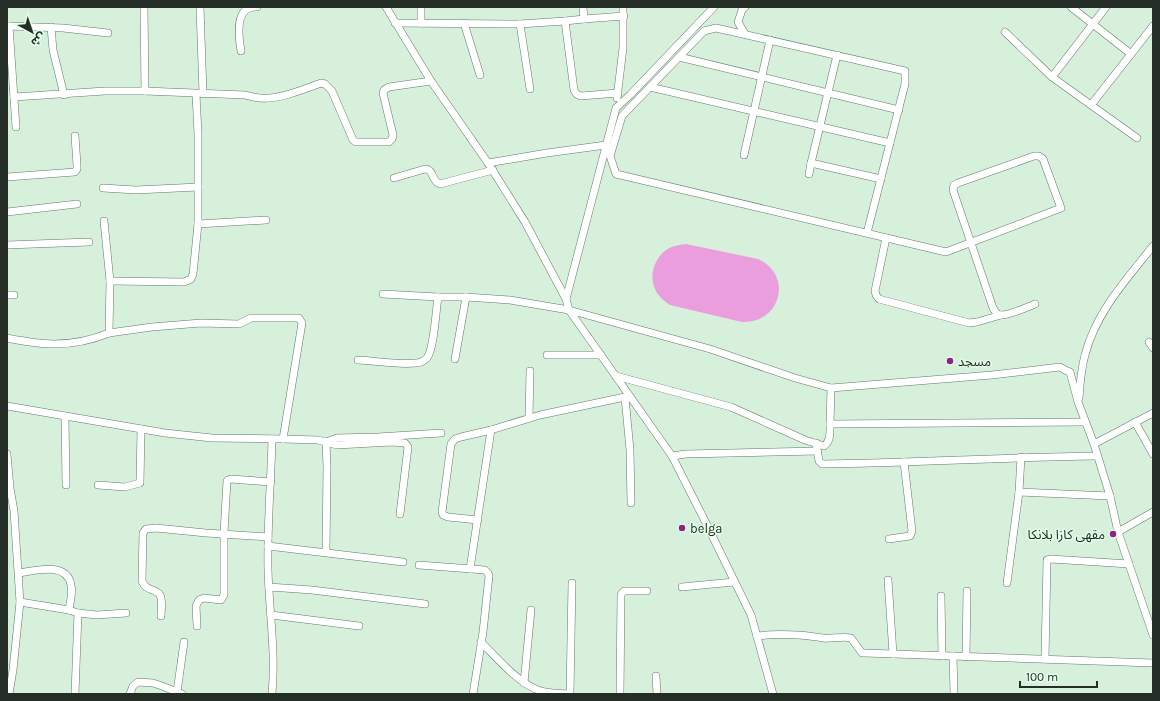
<svg xmlns="http://www.w3.org/2000/svg" width="1160" height="701" font-family="Karla,'Noto Sans Arabic',sans-serif">
	<style>
		.green { fill: #ea9ede }
		.lines { fill: none; stroke-linecap: round; stroke-linejoin: round }
		.minor-casing { stroke: #637968; stroke-width: 8 }
		.minor { stroke: #fff; stroke-width: 7 }
		.poi-dot { fill: #8f2284; stroke: #e3fde9; stroke-width: 1.5 }
		.labels { text-anchor: middle; dominant-baseline: central; stroke-width: 3; stroke-linejoin: round; paint-order: stroke }
		.poi-label { font-size: 13px; fill: #242e26; stroke: #e3fde9; text-anchor: start }
	</style>
	<rect width="100%" height="100%" fill="#d6f0dc"/>
	<path class="green" d="M686,244l72,15c6,3 11,6 15,12 11,14 6,37 -10,46 -6,4 -14,5 -21,5l-72,-17c-6,-4 -12,-9 -15,-16 -6,-13 -1,-30 11,-39 6,-4 13,-5 20,-6z"/>
	<g class="lines">
		<defs>
			<g id="minor">
				<path d="M144,7l1,84"/>
				<path d="M200,7l3,87"/>
				<path d="M386,7l45,74 57,82 37,59 41,77"/>
				<path d="M583,7l1,12"/>
				<path d="M714,7l-84,88 -14,13 -50,191 3,11 103,146 33,65 46,94 22,79"/>
				<path d="M745,7l-3,3 -4,12 7,12"/>
				<path d="M1071,7l60,47"/>
				<path d="M565,21l9,69c2,4 3,5 7,6l37,-3"/>
				<path d="M395,23l125,1 45,-3 19,-2 40,-3"/>
				<path d="M421,23v-16"/>
				<path d="M464,23l16,52"/>
				<path d="M520,24l10,65"/>
				<path d="M7,26l56,2 45,5"/>
				<path d="M9,26l7,101"/>
				<path d="M51,27l2,23 11,45"/>
				<path d="M1005,32l47,45 39,28 62,-79"/>
				<path d="M241,51c-2,-12 -6,-39 9,-43 2,-1 4,-1 7,-1"/>
				<path d="M837,55l-26,108 70,16"/>
				<path d="M679,57l220,53"/>
				<path d="M1052,77l54,-70"/>
				<path d="M650,87l240,56"/>
				<path d="M14,97l91,-6h40l100,4c5,1 11,3 16,3 16,2 44,-9 60,-15l4,1 7,7 21,49 3,2h33l3,-3 1,-4 -10,-42 1,-3 5,-3 42,-6"/>
				<path d="M617,98l6,-50v-41"/>
				<path d="M1091,105l46,33"/>
				<path d="M744,155l26,-115"/>
				<path d="M488,163l59,-10 59,-8"/>
				<path d="M809,174l2,-11"/>
				<path d="M7,177l68,-5 2,-3v-4l-2,-29"/>
				<path d="M394,178l31,-9c9,0 6,12 15,15l53,-14"/>
				<path d="M103,188l33,2 62,-3"/>
				<path d="M7,212l70,-8"/>
				<path d="M198,224l68,-4"/>
				<path d="M867,233l38,-149v-13l-189,-43 -12,3 -82,85 -12,40 6,18 330,78 115,-44 -18,-49 -4,-3h-5l-76,27 -4,2 -1,5 40,118c2,3 3,6 7,7 6,1 28,-8 35,-11"/>
				<path d="M886,238l-11,53 1,4 3,4 90,24 8,-1 24,-7"/>
				<path d="M7,245l82,-3"/>
				<path d="M110,281l74,1 7,-3 2,-5 5,-50v-90l-2,-40"/>
				<path d="M383,294l55,3h28l44,3 59,10 141,39 85,29 36,10 161,-13 68,-8 5,3 5,2 8,30 16,42 16,52 8,36 35,103"/>
				<path d="M7,295h7"/>
				<path d="M109,333l43,-6 49,-4 38,1 12,-6h48l3,5 -19,116"/>
				<path d="M7,338c15,3 31,6 47,6 18,0 38,-4 55,-11l1,-52 -6,-60"/>
				<path d="M1149,342l4,6"/>
				<path d="M547,355h54"/>
				<path d="M455,359l11,-62"/>
				<path d="M358,360c19,1 39,5 58,3 5,0 8,-2 11,-5 7,-9 9,-48 11,-61"/>
				<path d="M616,376l115,31 74,33 19,6c7,-5 6,-14 6,-22"/>
				<path d="M831,388l-1,36 255,-2"/>
				<path d="M625,397l5,53 1,53"/>
				<path d="M1079,398c1,-15 2,-29 6,-43 11,-43 41,-75 68,-109"/>
				<path d="M7,406l158,27 47,5 71,1 35,1 19,5 55,-3 13,1 3,4 -8,67"/>
				<path d="M65,416l1,69"/>
				<path d="M529,418l1,-47"/>
				<path d="M1135,422l18,32"/>
				<path d="M816,443l3,18 3,3c92,-1 183,-7 275,-8"/>
				<path d="M1094,444l59,-31"/>
				<path d="M7,454l3,34 4,23 6,91 -7,68 -4,24"/>
				<path d="M672,456l14,-2 131,-3"/>
				<path d="M98,485l27,2 15,-4 1,-54"/>
				<path d="M1019,492l91,4"/>
				<path d="M478,520l-30,-3 -5,-2 -1,-3 9,-68 4,-5 6,-2 30,-7 49,-15 85,-18 3,-2"/>
				<path d="M1118,532l35,-20"/>
				<path d="M889,539l21,-3 2,-5 -8,-69"/>
				<path d="M268,546l135,16"/>
				<path d="M326,552l1,-85 -1,-25 11,-4 41,-1 63,-4"/>
				<path d="M419,565l66,5 3,3 1,3 -6,56 -10,62"/>
				<path d="M470,569l21,-139"/>
				<path d="M19,573c15,-2 48,-12 52,12 2,8 -1,17 -2,25"/>
				<path d="M888,580l5,74"/>
				<path d="M1007,583l12,-91 2,-35"/>
				<path d="M269,587l43,3 113,14"/>
				<path d="M682,587l52,-5"/>
				<path d="M941,596l1,60"/>
				<path d="M20,602l49,8 9,3 19,2 29,-2"/>
				<path d="M271,615l88,11"/>
				<path d="M161,616c0,-6 2,-15 -1,-21 -4,-7 -14,-3 -18,-14l1,-48 3,-4 10,-1 50,5 62,4"/>
				<path d="M197,626l-1,-20 3,-6 5,-2 17,2 3,-5v-62l3,-52 1,-1 3,-1 40,3"/>
				<path d="M757,636c14,-2 27,-2 41,-1 8,0 16,2 25,3 8,1 21,-2 28,0l11,15h3l288,10"/>
				<path d="M481,642c15,15 37,41 57,48 9,4 20,3 31,4"/>
				<path d="M953,656l1,38"/>
				<path d="M966,657l1,-66"/>
				<path d="M1045,659l2,-99 4,-1 78,5"/>
				<path d="M656,676l1,18"/>
				<path d="M524,683l7,-73"/>
				<path d="M177,692l7,-50"/>
				<path d="M75,694l3,-81"/>
				<path d="M130,694l3,-8 5,-4 15,1 9,3 20,8"/>
				<path d="M272,694c4,-42 -3,-83 -4,-125 -1,-43 3,-87 4,-130"/>
				<path d="M570,694l2,-111"/>
				<path d="M620,694l1,-99 1,-2 2,-2h23"/>
			</g>
		</defs>
		<use href="#minor" class="minor-casing"/>
		<use href="#minor" class="minor"/>
	</g>
	<g class="poi-dot">
		<circle cx="950" cy="361" r="4"/>
		<circle cx="682" cy="528" r="4"/>
		<circle cx="1113" cy="534" r="4"/>
	</g>
	<g class="labels">
		<g class="poi-label">
			<text x="958" y="361">مسجد</text>
			<text x="690" y="528">belga</text>
			<text x="1105" y="534" text-anchor="end">مقهى كازا بلانكا</text>
		</g>
	</g>
	<rect width="1160" height="701" fill="none" stroke="#242e26" stroke-width="16"/>
	<g transform="translate(32 32) rotate(140)" stroke="#e3fde9" stroke-width="3" paint-order="stroke">
	<path d="M0-3L7 15L0 10L-7 15Z" fill="#242e26"/>
	<text y="-6" font-size="11" font-weight="bold" text-anchor="middle" fill="#242e26">ش</text>
	</g>
	<path d="M1020 681v6h77v-6" fill="none" stroke="#242e26" stroke-width="2"/>
	<text x="1026" y="681" font-size="12" fill="#242e26" stroke="#e3fde9" stroke-width="3" paint-order="stroke">100 m</text>
</svg>
